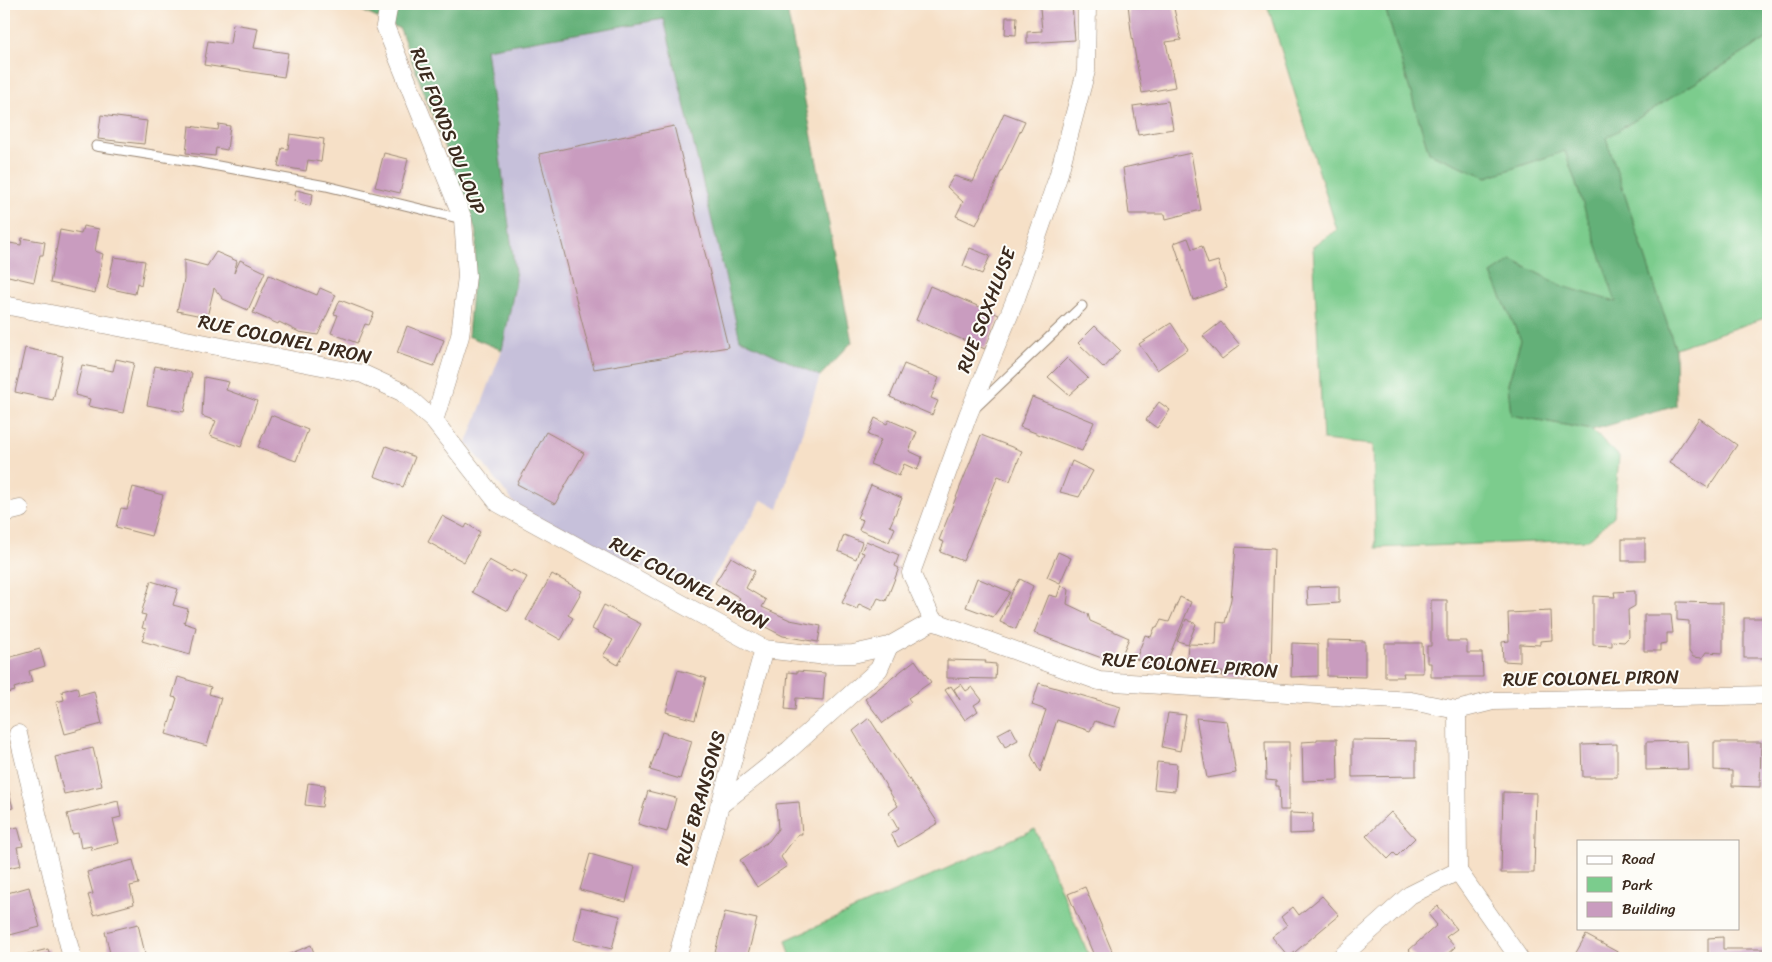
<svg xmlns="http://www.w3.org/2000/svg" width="1772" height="962" font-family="Sriracha,sans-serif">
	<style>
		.industrial { fill: #c6c0da }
		.green { fill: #7bcc8d; stroke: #5b7b56 }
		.forest { fill: #64b078; stroke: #506d4b }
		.building { fill: #c99cbf }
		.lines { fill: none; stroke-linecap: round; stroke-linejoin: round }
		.service-casing { stroke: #988572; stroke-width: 11 }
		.minor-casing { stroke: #988572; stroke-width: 19 }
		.service { stroke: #fff; stroke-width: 9 }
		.minor { stroke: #fff; stroke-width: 18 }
		.labels { text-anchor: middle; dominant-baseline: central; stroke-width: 4; stroke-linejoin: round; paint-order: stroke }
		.street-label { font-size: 19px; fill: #3b2a1e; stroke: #fdfcf7 }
	</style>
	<rect width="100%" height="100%" fill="#fdfcf7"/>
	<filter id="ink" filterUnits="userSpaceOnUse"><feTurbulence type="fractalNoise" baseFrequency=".02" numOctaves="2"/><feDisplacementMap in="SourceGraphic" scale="10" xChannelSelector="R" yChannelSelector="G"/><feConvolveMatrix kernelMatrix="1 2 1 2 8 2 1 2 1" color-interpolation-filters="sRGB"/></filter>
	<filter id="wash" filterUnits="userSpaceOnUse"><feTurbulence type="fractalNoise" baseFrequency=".0096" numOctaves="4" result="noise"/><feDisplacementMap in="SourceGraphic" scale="20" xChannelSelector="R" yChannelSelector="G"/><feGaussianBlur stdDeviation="1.12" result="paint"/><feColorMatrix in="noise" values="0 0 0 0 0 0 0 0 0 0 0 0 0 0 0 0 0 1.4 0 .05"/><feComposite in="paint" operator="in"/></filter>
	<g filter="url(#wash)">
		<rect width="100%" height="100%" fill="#f6e0c7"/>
		<path class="industrial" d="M664,19l76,320 80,37 -42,133 -16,-9 -60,96 -180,-83 -55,-70 35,-93 14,-70 -30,-231z"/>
		<g class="green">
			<path d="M1267,4h117l45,149 58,24 78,-26 52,152 -55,-17 -50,-26 -21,14 30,66 -13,44 3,31 81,15 27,26 -5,60 -26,24 -212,8 -3,-103 -50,-5 -10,-194 24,-16z"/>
			<path d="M1768,38v279l-93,31 -69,-210z"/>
			<path d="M1035,829l55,129h-299l-5,-18z"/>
		</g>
		<g class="forest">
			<path d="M348,4h438l66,338 -32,34 -80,-37 -76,-320 -178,30 30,231 -14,70 -34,-14 9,-102 -77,-205z"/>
			<path d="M1384,4h384v34l-162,100 69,210 1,58 -84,24 -81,-15 -3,-31 13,-44 -30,-66 21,-14 50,26 54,16 -51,-151 -78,26 -58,-24z"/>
		</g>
		<g id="blocks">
			<g class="building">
				<path d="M1128,4h45l8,36 -15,2 9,45 -33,6 -11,-62z"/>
				<path d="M1072,5l3,35 -48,3v-11l15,-1 -2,-23z"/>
				<path d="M1006,17h11l-1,18 -11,-1z"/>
				<path d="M233,24l25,4 -4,20 34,5 -4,24 -80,-12 4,-24 22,3z"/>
				<path d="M1168,101l5,28 -35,6 -5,-29z"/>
				<path d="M1004,113l21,8 -49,104 -20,-9 7,-14 -16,-15 7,-11 19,6z"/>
				<path d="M101,115l46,6 -3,23 -46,-5z"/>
				<path d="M219,124l11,2 -3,24 -11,-2 -1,8 -29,-3 3,-27 29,4z"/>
				<path d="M674,126l54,221 -134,22 -55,-215z"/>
				<path d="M290,134l34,5 -3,23 -13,-2 -2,11 -28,-5 4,-18 6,1z"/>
				<path d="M384,153l24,6 -8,34 -25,-6z"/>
				<path d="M1191,153l10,57 -35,9 -1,-5h-36l-6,-46z"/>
				<path d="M296,190l17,4 -3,12 -16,-5z"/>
				<path d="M83,226l16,3 -4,22 8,3 -8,39 -45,-10 10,-53 21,4z"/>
				<path d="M22,238l23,4 -2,13h-3l-6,27 -30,-7v-33l17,3z"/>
				<path d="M1188,238l4,11 10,-3 6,18 10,-3 9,27 -34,12 -19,-57z"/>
				<path d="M970,248l20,8 -8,18 -19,-8z"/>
				<path d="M216,252l21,9 -3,12 6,-13 25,12 -17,38 -25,-11 -9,-11 -7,29 -30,-6 7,-31v-20l23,6z"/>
				<path d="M114,257l31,4 -4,24 -4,-2 -2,11 -28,-6z"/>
				<path d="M269,275l48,20 3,-7 16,7 -18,40 -19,-3 -20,-10 -1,2 -25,-11z"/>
				<path d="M930,286l69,29 -14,34 -69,-29z"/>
				<path d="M340,300l34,13 -5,12 -4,-1 -8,19 -26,-10 7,-18 -4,-1z"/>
				<path d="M1221,322l19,23 -18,14 -19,-23z"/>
				<path d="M1171,323l17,26 -31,21 -18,-26z"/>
				<path d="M407,326l37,14 -10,26 -37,-13z"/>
				<path d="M1095,326l25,24 -16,18 -26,-25z"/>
				<path d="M25,348l38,8 -10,44 -38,-8z"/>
				<path d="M1067,358l21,20 -19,17 -21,-18z"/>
				<path d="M116,359l18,4 -11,50 -35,-7 2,-7 -15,-4 7,-30 31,6z"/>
				<path d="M904,364l35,14 -8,20 7,3 -6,14 -42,-18z"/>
				<path d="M155,366l37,7 -8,39 -37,-7z"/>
				<path d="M204,377l25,5 -3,8 31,11 -16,46 -31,-11 6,-15 -14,-5z"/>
				<path d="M1032,397l62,25 -12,29 -62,-24z"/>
				<path d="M1159,402l11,8 -13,18 -11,-8z"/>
				<path d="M271,415l37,15 -12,31 -38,-14z"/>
				<path d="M875,418l12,6 2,-4 28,12 -8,19 13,6 -5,13 -13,-6 -5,12 -29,-12 11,-24 -13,-5z"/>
				<path d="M1699,418l38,27 -29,43 -39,-25z"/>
				<path d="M546,432l38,21 -29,51 -38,-20z"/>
				<path d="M981,435l41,16 -12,30 -12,-5 -35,85 -23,-9 4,-10 -5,-2z"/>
				<path d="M386,446l29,11 -12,30 -29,-11z"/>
				<path d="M1072,461l21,10 -14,26 -19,-5z"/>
				<path d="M871,485l31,13 -12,28 5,2 -6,14 -30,-12 4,-10 -6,-2z"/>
				<path d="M133,487l30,8 -12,41 -35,-9 5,-19 6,1z"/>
				<path d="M442,516l23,12 2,-4 13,8 -16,30 -36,-20z"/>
				<path d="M844,535l18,7 -6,17 -18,-8z"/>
				<rect x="1622" y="539" width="23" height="22"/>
				<path d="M866,541l33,14 -4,11 4,2 -13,33 -8,-3 -6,12 -13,-6 -2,5 -15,-6 22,-50 -3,-1z"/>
				<path d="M1236,547l38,2 -3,118 -26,-1v9l-23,1 1,-4 -21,1 -1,-4 -15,-1 2,-24 28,1 1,-23 8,1 6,-24z"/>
				<path d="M1058,552l13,6 -11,25 -13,-6z"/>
				<path d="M731,557l24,14 -9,17 20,12 -4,7 28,13 31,6 -3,16 -35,-6 -51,-26 8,-12 -25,-15z"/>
				<path d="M489,560l22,12 2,-2 14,7 -19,34 -36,-19z"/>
				<path d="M552,574l30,17 -14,24 5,3 -12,22 -35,-20z"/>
				<path d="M977,578l33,14 -17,25 -27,-10z"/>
				<path d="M1020,579l13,7 -17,43 -16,-7 12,-30z"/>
				<path d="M151,581l27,8 -5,16 15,4 -4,14 12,4 -6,28 -48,-14 4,-12 -4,-1 4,-13 -5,-1z"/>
				<path d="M1061,585l8,5 -2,14 21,10 2,7 39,17 -11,26 -84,-31 15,-38 8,2z"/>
				<path d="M1339,586v17l-31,2 -1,-18z"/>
				<path d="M1635,591v15l-7,4 1,27 -5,5 -12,-1v5l-19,-1v-49l22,1 -1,-5z"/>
				<path d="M1180,597l11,5 -27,67 -28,-10 9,-24 6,2 4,-10 2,1 4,-8 8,2z"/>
				<path d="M1431,600h16v41h20v12h15l1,24h-52v-14h-4v-17h4z"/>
				<path d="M1677,602l46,1v50l-17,-1 -4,6 -9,-1 -4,-5v-31l-12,-1z"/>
				<path d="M604,605l37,19 -23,41 -15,-9 10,-16 -21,-11z"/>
				<path d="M1551,611l1,29 -12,1v4l-20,-1v18l-17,-1 -1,-19 7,-1 -1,-28z"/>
				<path d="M1644,615h27l2,18h-6v10l-7,1v7h-16z"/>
				<rect x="1744" y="618" width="24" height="40"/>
				<path d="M1186,619l10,5 -8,20 -11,-3z"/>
				<path d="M1327,640l38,1v36l-38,-1z"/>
				<path d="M1292,643l26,1v32l-27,1z"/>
				<path d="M1385,643h37l1,30h-20l1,4h-19z"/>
				<path d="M40,649l5,17 -16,5 3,11 -18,6 1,3 -11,3v-35z"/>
				<path d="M915,660l16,22 -23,16 3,4 -28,21 -18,-24z"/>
				<path d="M947,660l39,1 -1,2 11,1 -1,15 -48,-1z"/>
				<path d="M678,670l28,8 -11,42 -29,-8z"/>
				<path d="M797,671l28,2 -2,27 -27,-2 -1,12 -10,-1 3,-37 9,1z"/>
				<path d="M178,677l33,10 -2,7 12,4 -14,48 -41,-12 11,-36 -5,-1z"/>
				<path d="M1039,683l82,24 -7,20 -19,-6 -5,10 -33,-11 -17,52 -9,-17 15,-45 -14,-5z"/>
				<path d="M961,684l5,7 6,-4 10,13 -8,5 4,6 -13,9 -20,-30 6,-4 9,14 -6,-11z"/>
				<path d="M77,687l2,8 15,-4 8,33 -37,10 -9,-32 8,-2 -2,-9z"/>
				<path d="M1168,713l18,2 -6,36 -18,-4z"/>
				<path d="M869,718l69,105 -40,24 -7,-13 7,-5 -9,-16 9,-7 -45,-75z"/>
				<path d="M1196,718l31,3 9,52 -29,5z"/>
				<path d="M1011,727l7,13 -13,7 -7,-13z"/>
				<path d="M662,732l30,9 -12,38 -30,-9z"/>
				<path d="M1317,739h20l1,41 -35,1 -1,-39 15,-1z"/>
				<path d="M1352,740l64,1v35l-64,1z"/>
				<path d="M1687,741l1,28 -42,1v-28z"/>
				<path d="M1265,742h24v68h-9l-1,-24h-3v-5l-10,-1z"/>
				<path d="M1714,742h47l-1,45 -28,-1v-15l-18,-1z"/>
				<path d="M1617,744v33h-34l-1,-32z"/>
				<path d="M93,748l9,38 -38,8 -9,-37z"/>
				<path d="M1157,762l20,2 -2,27 -21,-2z"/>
				<path d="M4,772l9,36 -9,2z"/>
				<path d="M308,783l17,2 -3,22 -17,-2z"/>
				<path d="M648,791l28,7 -9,34 -29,-8z"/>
				<path d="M1503,792l33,1 -2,80h-33z"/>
				<path d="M118,801l3,16 -8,2 6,24 -27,7 -1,-4 -10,2 -3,-15 -6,1 -5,-20z"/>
				<path d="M799,802l3,32h-4l-17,23 6,9 -30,21 -17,-27 29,-19 9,-12 -2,-25z"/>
				<path d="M1391,812l24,26 -18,18 -3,-3 -6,6 -22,-23z"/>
				<path d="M1290,813l23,1 -1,19 -22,1z"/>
				<path d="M18,827l5,19 -6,1 4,18 -17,4v-39z"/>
				<path d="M590,854l45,13 -9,35 -46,-12z"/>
				<path d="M133,860l6,24 -9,2 4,18 -40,11 -6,-20 5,-1 -6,-22z"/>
				<path d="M29,887l11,40 -30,8 -6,-24v-17z"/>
				<path d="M1085,887l30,71h-20l-27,-64z"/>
				<path d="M1322,896l17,19 -50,42 -17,-20 15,-12 -6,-8 12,-10 6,8z"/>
				<path d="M1438,906l19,23 -11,8 9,10 -12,11h-27l-7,-8 28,-25 -9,-11z"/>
				<path d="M581,907l39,9 -8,33 -38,-9z"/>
				<path d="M725,912l32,7 -10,39 -33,-1z"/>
				<path d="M138,924l8,34h-35l-6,-26z"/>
				<path d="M1586,935l35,19 -3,4h-45z"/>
				<path d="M1723,937v12h45v9h-60v-20z"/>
				<path d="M311,945l5,13h-36z"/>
				<path d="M48,949l3,9h-26l-1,-3z"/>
				<path d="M603,955l17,2 -1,1h-17z"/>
			</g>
		</g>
	</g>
	<g filter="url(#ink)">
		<use href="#blocks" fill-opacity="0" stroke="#988572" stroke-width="1"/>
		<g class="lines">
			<defs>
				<g id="service">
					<path d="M96,146l95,15 135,25 136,33"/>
					<path d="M975,408l107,-102"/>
				</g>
				<g id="minor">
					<path d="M389,4l-4,22 78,193 4,57 -7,60 -26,85"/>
					<path d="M4,305l359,69 39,18 32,29 64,82 266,146 54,6 35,-1 36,-8 44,-25 166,60 312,20 46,9 36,-9 275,-6"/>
					<path d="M4,513l16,-4"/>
					<path d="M933,621l-22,-48 57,-158 48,-117 42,-121 28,-106 1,-67"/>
					<path d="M1457,710l1,161"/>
					<path d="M18,734l54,224"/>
					<path d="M719,806l70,-56 90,-81 10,-23"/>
					<path d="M1458,871l61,87"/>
					<path d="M677,958l87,-309"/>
					<path d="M1340,958l70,-63 48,-24"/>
				</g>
			</defs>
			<use href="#service" class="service-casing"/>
			<use href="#minor" class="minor-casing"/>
			<use href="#service" class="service"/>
			<use href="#minor" class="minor"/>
		</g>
	</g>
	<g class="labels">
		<g class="street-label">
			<text transform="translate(448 131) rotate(69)">RUE FONDS DU LOUP</text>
			<text transform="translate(986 310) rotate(-69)">RUE SOXHLUSE</text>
			<text transform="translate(285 339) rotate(12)">RUE COLONEL PIRON</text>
			<text transform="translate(689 583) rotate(28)">RUE COLONEL PIRON</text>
			<text transform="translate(1190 665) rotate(4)">RUE COLONEL PIRON</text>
			<text transform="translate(1591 678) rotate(-1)">RUE COLONEL PIRON</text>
			<text transform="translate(700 798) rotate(-74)">RUE BRANSONS</text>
		</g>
	</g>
	<rect width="1772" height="962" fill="none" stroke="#fdfcf7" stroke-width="20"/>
	<rect x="1577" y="840" width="162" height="90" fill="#fdfcf7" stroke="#afa8a0"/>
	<rect x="1587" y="856" width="25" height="8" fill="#ffffff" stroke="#afa8a0"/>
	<text x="1622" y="864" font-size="15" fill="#3b2a1e">Road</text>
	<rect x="1587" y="877" width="25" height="15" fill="#7bcc8d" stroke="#afa8a0"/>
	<text x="1622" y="890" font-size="15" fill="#3b2a1e">Park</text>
	<rect x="1587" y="902" width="25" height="15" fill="#c99cbf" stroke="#afa8a0"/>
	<text x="1622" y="914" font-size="15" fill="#3b2a1e">Building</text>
</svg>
